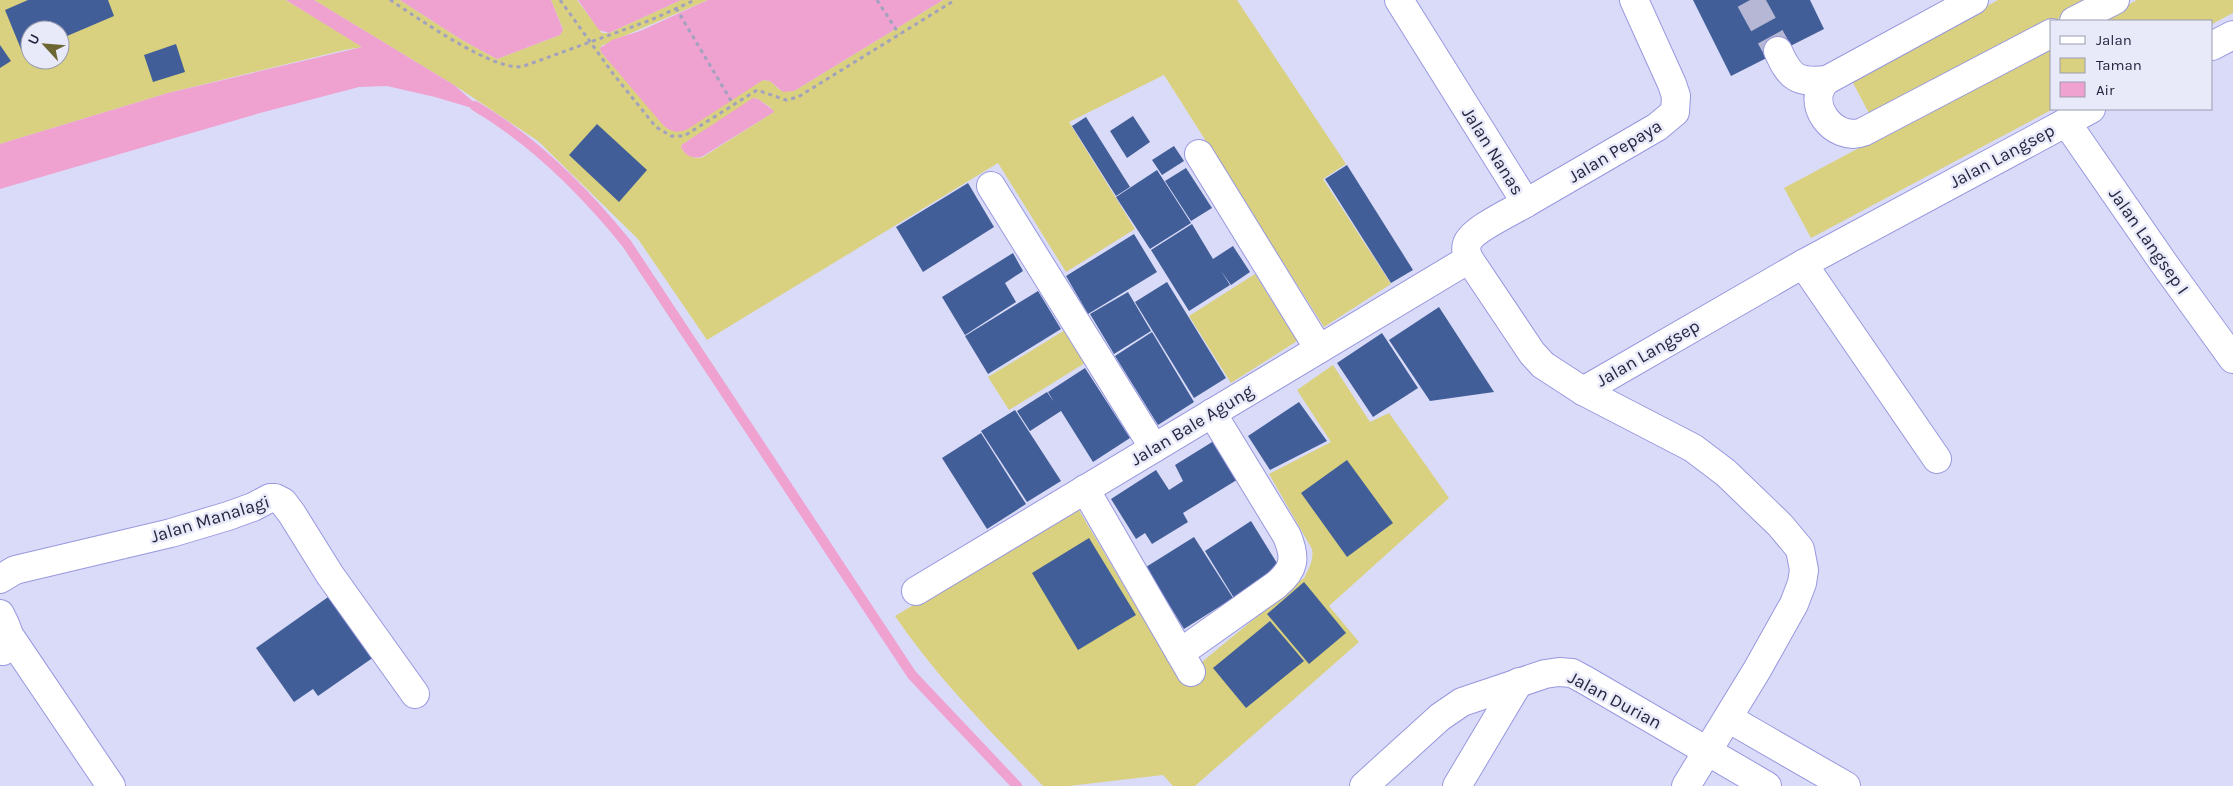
<svg xmlns="http://www.w3.org/2000/svg" width="2233" height="786" font-family="Karla,sans-serif">
	<style>
		.green { fill: #d9d17f; fill-rule: evenodd }
		.water { fill: #efa1d0 }
		.lines { fill: none; stroke-linecap: round; stroke-linejoin: round }
		.stream { stroke: #efa1d0; stroke-width: 10 }
		.building { fill: #415e98 }
		.minor-tunnel { stroke: #b6b7d4; stroke-width: 28; stroke-dasharray: 28 14; stroke-linecap: butt }
		.minor-casing { stroke: #9898de; stroke-width: 30 }
		.path { stroke: #a2a2bf; stroke-width: 3; stroke-dasharray: 4 4; stroke-linecap: butt }
		.minor { stroke: #fff; stroke-width: 28 }
		.labels { text-anchor: middle; dominant-baseline: central; stroke-width: 5; stroke-linejoin: round; paint-order: stroke }
		.street-label { font-size: 18px; fill: #262641; stroke: #e9eaf9 }
	</style>
	<rect width="100%" height="100%" fill="#dadbf9"/>
	<g class="green">
		<path d="M0,0h286l77,47 -19,3 -176,43 -168,51zM30,30h30v30h-30z"/>
		<path d="M314,0h86l62,40 35,19 63,-24 3,-6 -12,-29h26l25,33h7l72,-33h27l-107,46v6l67,77 64,-30 31,-19 7,1 10,9 14,1 149,-91h294l109,164 -23,15 68,105 -67,43 -160,-252 -95,47 66,107 -69,43 -68,-109 -291,177 -69,-101 -100,-98 -84,-56zM756,98l14,9 4,5 -71,45c-9,3 -19,-2 -22,-11l2,-2z"/>
		<path d="M1998,0h95l-221,119 -21,-40z"/>
		<path d="M2137,0h96v13l-21,11v-3h-115z"/>
		<path d="M2052,45l1,64 -242,129 -27,-50z"/>
		<path d="M1255,274l42,67 -66,42 -42,-67z"/>
		<path d="M1065,330l20,33 -76,47 -21,-33z"/>
		<path d="M1333,365l37,57 19,-9 60,85 -120,108 30,36 -164,144h-22l-10,-11 -94,11h-26c-52,-54 -106,-108 -148,-170l182,-109 103,173 124,-102c5,-10 10,-18 8,-29l-43,-75 62,-32 -34,-52z"/>
	</g>
	<g class="water">
		<path d="M286,0h28l140,85 31,27 -50,-15 -48,-11 -28,1 -99,26 -260,76v-45l168,-51 194,-46z"/>
		<path d="M400,0h151l12,30 -3,5 -63,24 -35,-19z"/>
		<path d="M578,0h103l-72,33 -10,-3z"/>
		<path d="M708,0h235l-149,91 -11,1 -13,-11 -7,-1 -75,49c-11,5 -17,3 -25,-4l-62,-73 -1,-4 12,-8 28,-9z"/>
		<path d="M753,98l5,1 15,11 1,2 -71,44c-9,4 -19,0 -22,-10l2,-2z"/>
	</g>
	<g class="lines">
		<path class="stream" d="M475,106c58,34 110,86 152,138l285,431 105,111"/>
	</g>
	<g class="building">
		<path d="M28,0h80l6,16 -54,23v-9h-30v21l-7,3 -18,-44z"/>
		<path d="M1693,0h117l14,29 -93,47z"/>
		<path d="M176,44l9,28 -32,10 -9,-27z"/>
		<path d="M0,45l11,16 -11,7z"/>
		<path d="M1133,116l17,26 -23,16 -17,-27z"/>
		<path d="M1086,117l44,70 -14,9 -44,-70z"/>
		<path d="M597,124l50,46 -28,32 -50,-47z"/>
		<path d="M1174,146l10,15 -22,14 -10,-15z"/>
		<path d="M1347,165l66,105 -22,13 -66,-104z"/>
		<path d="M1186,168l26,40 -21,13 -26,-40z"/>
		<path d="M1157,170l34,53 -41,26 -34,-52z"/>
		<path d="M968,183l26,44 -71,45 -27,-45z"/>
		<path d="M1192,224l21,35 20,-13 17,26 -19,13 -10,-14 9,14 -41,26 -38,-61z"/>
		<path d="M1134,234l23,38 -69,42 -22,-38z"/>
		<path d="M1013,253l10,18 -18,12 11,19 -51,33 -23,-38z"/>
		<path d="M1167,282l59,96 -32,20 -59,-96z"/>
		<path d="M1038,291l23,38 -73,45 -23,-38z"/>
		<path d="M1128,292l23,39 -37,23 -24,-40z"/>
		<path d="M1439,307l55,85 -64,9 -41,-61z"/>
		<path d="M1152,332l42,70 -36,23 -43,-69z"/>
		<path d="M1382,333l36,55 -45,29 -36,-54z"/>
		<path d="M1085,368l45,70 -37,24 -32,-51 -31,20 -13,-20 30,-19 7,10 -6,-10z"/>
		<path d="M1299,402l28,39 -57,29 -22,-34z"/>
		<path d="M1015,410l46,71 -34,21 -46,-71z"/>
		<path d="M981,433l45,71 -39,25 -45,-71z"/>
		<path d="M1217,439l23,39 -57,35 5,9 -36,22 -7,-11 -9,6 -25,-40 45,-29 13,20 14,-9 -8,-16z"/>
		<path d="M1347,460l46,63 -46,34 -46,-64z"/>
		<path d="M1251,521l29,47 -46,30 -29,-47z"/>
		<path d="M1194,537l39,61 -49,31 -38,-62z"/>
		<path d="M1089,538l47,77 -58,35 -46,-77z"/>
		<path d="M1304,582l42,51 -37,31 -42,-50z"/>
		<path d="M331,595l43,62 -56,39 -5,-7 -19,13 -38,-54z"/>
		<path d="M1270,621l34,40 -58,47 -33,-40z"/>
	</g>
	<g class="lines">
		<path class="minor-tunnel" d="M1750,0l28,51"/>
		<defs>
			<g id="minor">
				<path d="M1399,0l127,203c-13,8 -55,27 -59,41 -2,6 0,10 2,15l63,94 11,12 40,26 110,57 33,25 54,52 20,24 4,21 -2,13 -8,21 -37,66 -71,116"/>
				<path d="M1974,0l-147,80c-24,22 7,63 36,52l189,-99"/>
				<path d="M2074,21l41,-21"/>
				<path d="M2212,46l21,-11"/>
				<path d="M1778,51c12,27 19,32 49,29"/>
				<path d="M2066,122l99,143 68,94"/>
				<path d="M1199,154l120,195"/>
				<path d="M991,186l163,262"/>
				<path d="M1526,203l131,-76 18,-15 1,-16 -4,-12 -38,-84"/>
				<path d="M1803,264l134,195"/>
				<path d="M1583,391l220,-127 288,-155"/>
				<path d="M1085,489l106,183"/>
				<path d="M0,579l15,-9 156,-37 57,-17 25,-9 17,-9h5l8,4 9,12 38,61 85,119"/>
				<path d="M916,591l553,-332"/>
				<path d="M0,614c6,12 15,26 3,37"/>
				<path d="M9,635l102,151"/>
				<path d="M1180,653l96,-68c19,-16 20,-27 11,-49l-75,-123"/>
				<path d="M1728,718l118,68"/>
				<path d="M1364,786l76,-69 22,-15 83,-28 14,-2 13,1 13,7 182,106"/>
				<path d="M1457,786l62,-104"/>
			</g>
		</defs>
		<use href="#minor" class="minor-casing"/>
		<g class="path">
			<path d="M390,0c27,17 106,74 134,66l127,-46 44,-20"/>
			<path d="M560,0l54,75 42,52 15,9h13l73,-46 29,10 12,-3 157,-97"/>
			<path d="M877,0l22,34"/>
			<path d="M676,8l57,96"/>
		</g>
		<use href="#minor" class="minor"/>
	</g>
	<g class="labels">
		<g class="street-label">
			<text transform="translate(1493 151) rotate(58)">Jalan Nanas</text>
			<text transform="translate(1615 151) rotate(-31)">Jalan Pepaya</text>
			<text transform="translate(2002 156) rotate(-28)">Jalan Langsep</text>
			<text transform="translate(2149 241) rotate(55)">Jalan Langsep I</text>
			<text transform="translate(1648 353) rotate(-30)">Jalan Langsep</text>
			<text transform="translate(1192 425) rotate(-31)">Jalan Bale Agung</text>
			<text transform="translate(210 519) rotate(-17)">Jalan Manalagi</text>
			<text transform="translate(1615 700) rotate(28)">Jalan Durian</text>
		</g>
	</g>
	<rect x="2050" y="20" width="162" height="90" fill="#e9eaf9" stroke="#9b9caf"/>
	<rect x="2060" y="36" width="25" height="8" fill="#ffffff" stroke="#9b9caf"/>
	<text x="2096" y="45" font-size="15" fill="#262641">Jalan</text>
	<rect x="2060" y="58" width="25" height="15" fill="#d9d17f" stroke="#9b9caf"/>
	<text x="2096" y="70" font-size="15" fill="#262641">Taman</text>
	<rect x="2060" y="82" width="25" height="15" fill="#efa1d0" stroke="#9b9caf"/>
	<text x="2096" y="95" font-size="15" fill="#262641">Air</text>
	<g transform="translate(45 45) rotate(296)"><circle r="24" fill="#e9eaf9" stroke="#9b9caf"/>
	<path d="M0-4L9 19L0 12L-9 19Z" fill="#6c6633"/>
	<text y="-8" font-size="14" font-weight="bold" text-anchor="middle" fill="#262641">U</text>
	</g>
</svg>
